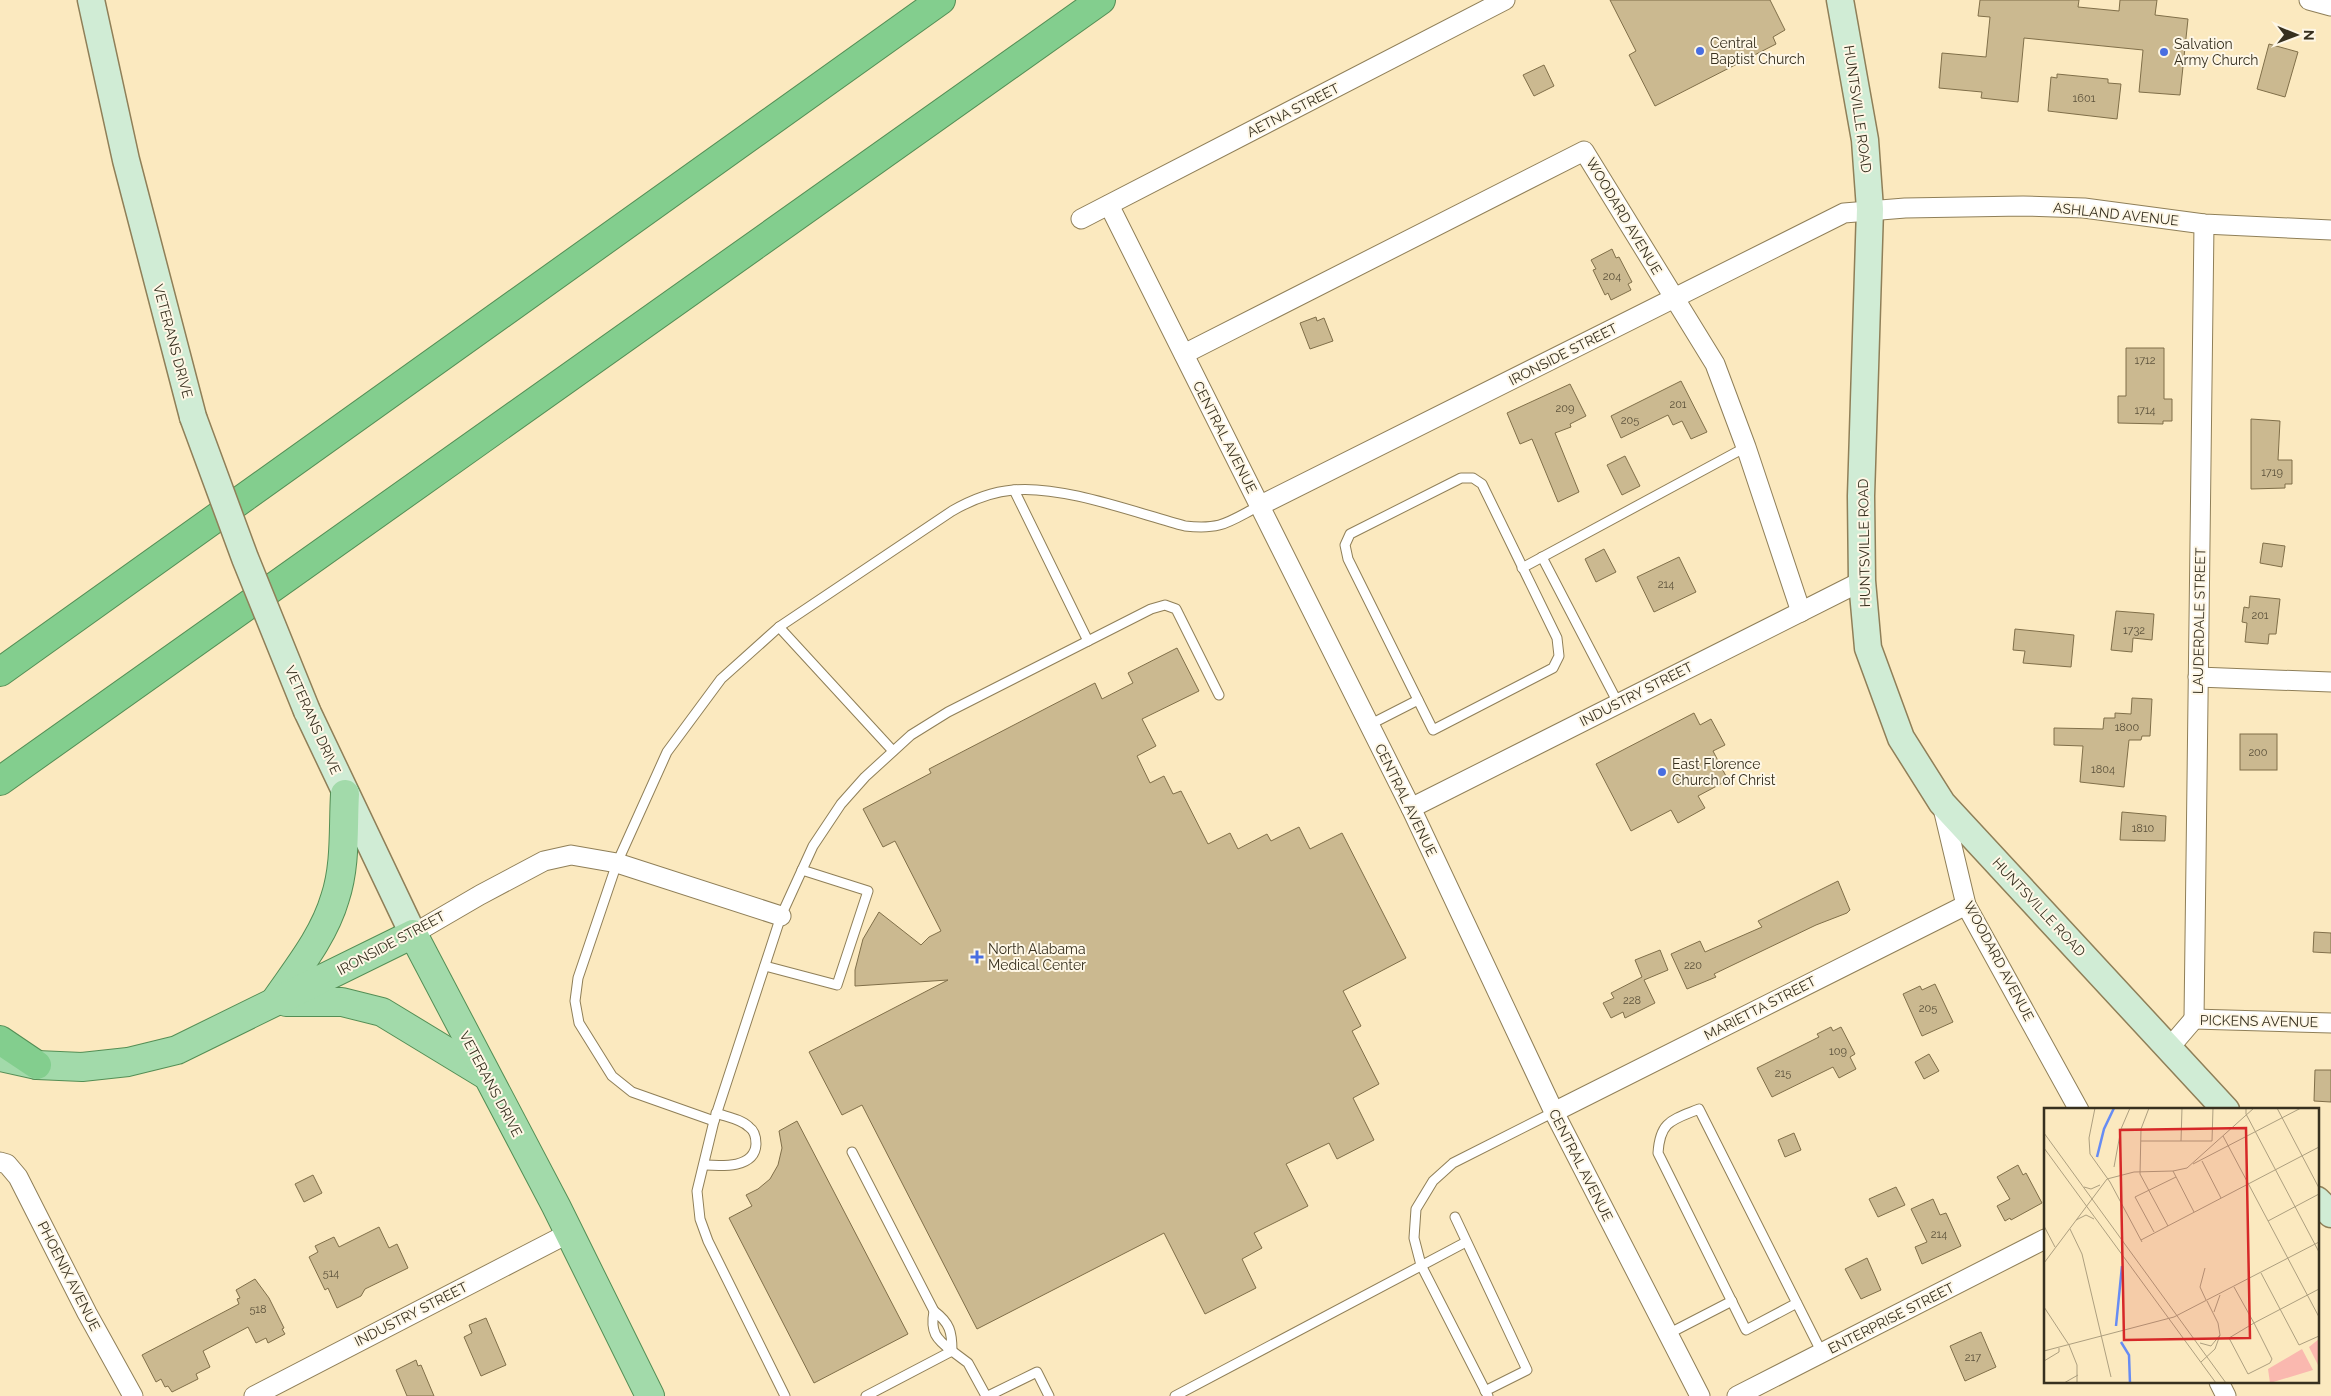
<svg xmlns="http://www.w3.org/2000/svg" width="2331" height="1396" font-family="Raleway,sans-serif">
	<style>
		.building { fill: #cbb990; stroke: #806f49 }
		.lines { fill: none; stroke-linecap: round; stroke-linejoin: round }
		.service-casing { stroke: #8f7f58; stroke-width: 11 }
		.minor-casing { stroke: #8f7f58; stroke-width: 21 }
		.secondary-casing { stroke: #8f7f58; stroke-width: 29 }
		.primary-casing { stroke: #548e55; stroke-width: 30 }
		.trunk-casing { stroke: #548e55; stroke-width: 30 }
		.service { stroke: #fff; stroke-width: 9 }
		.minor { stroke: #fff; stroke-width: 19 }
		.secondary { stroke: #d0ecd5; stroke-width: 26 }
		.primary { stroke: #a2daaa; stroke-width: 28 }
		.trunk { stroke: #83ce8e; stroke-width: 28 }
		.secondary-bridge-casing { stroke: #8f7f58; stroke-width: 29; stroke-linecap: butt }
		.secondary-bridge { stroke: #d0ecd5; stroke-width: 26 }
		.poi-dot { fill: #496ee1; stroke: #fef7e6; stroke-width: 2 }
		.labels { text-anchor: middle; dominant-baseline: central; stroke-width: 4; stroke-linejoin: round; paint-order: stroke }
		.number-label { font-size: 11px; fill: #5c523b }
		.poi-label { font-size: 14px; fill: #37301f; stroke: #fef7e6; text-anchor: start }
		.street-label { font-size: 14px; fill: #37301f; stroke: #fef7e6 }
		.inset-river { fill: none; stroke: #678cf3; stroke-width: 2.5 }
		.inset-road { fill: none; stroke: #ad9f7f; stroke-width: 1 }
		.view { fill: #d62828; fill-opacity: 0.15; stroke: #d62828; stroke-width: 2.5 }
		.inset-edge { fill: none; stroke: #37301f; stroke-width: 2.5 }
	</style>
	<rect width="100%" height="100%" fill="#fbe9bf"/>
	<g class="building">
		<path d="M1610,0h160l15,30 -12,7 3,7 -121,62 -26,-51 7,-4z"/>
		<path d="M1980,0h99l-1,7 41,4 1,-11h37l-2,15 33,4 -8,76 -41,-3 4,-42 -119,-12 -6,64 -37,-4 1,-6 -43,-4 3,-35 44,4 4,-40 -12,-1z"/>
		<path d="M2269,44l29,8 -13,45 -28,-8z"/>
		<path d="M1544,65l10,21 -20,10 -11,-21z"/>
		<path d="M2057,74l51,5v4l13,1 -4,35 -69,-8 3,-34 6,1z"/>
		<path d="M1612,249l4,9 3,-1 13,25 -4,2 3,6 -20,10 -3,-7 -3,2 -12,-25 3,-1 -5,-9z"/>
		<path d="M1316,317l1,4 7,-3 9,23 -23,8 -10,-26z"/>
		<path d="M2126,348h38v51h8v22h-9v3l-45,-1v-27h8z"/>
		<path d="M1681,381l26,51 -16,7 -9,-18 -9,4 -5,-10 -47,23 -10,-22z"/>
		<path d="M1570,384l16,32 -16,8 1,3 -16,6 24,59 -21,10 -26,-63 -12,5 -13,-31z"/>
		<path d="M2251,419l29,2 -2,39h14v24h-7v4l-34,1z"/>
		<path d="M1625,456l15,30 -18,9 -15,-30z"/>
		<path d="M2263,543l22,3 -3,21 -22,-4z"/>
		<path d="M1604,549l12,23 -20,10 -11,-23z"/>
		<path d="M1679,557l17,35 -42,20 -17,-35z"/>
		<path d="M2250,596l30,3 -4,35h-7l-1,10 -23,-2 2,-19 -5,-1 2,-15 5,1z"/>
		<path d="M2116,611l38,3 -2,26 -19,-2 -1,14 -21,-2z"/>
		<path d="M2015,629l59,6 -3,32 -48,-4 2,-12 -12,-1z"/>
		<path d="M1177,648l22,43 -57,28 14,27 -19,10 13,27 14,-7 9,18 8,-3 27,53 22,-11 8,16 29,-15 4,7 28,-14 11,22 32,-16 64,125 -63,33 18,35 -9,5 27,53 -26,14 21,42 -37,19 -8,-16 -43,21 22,42 -54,27 8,15 -20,11 14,29 -51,26 -41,-81 -187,96 -115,-224 -20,10 -33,-63 139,-72 -93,6v-16l8,-31 16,-27 42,33 8,-8 12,-6 -46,-90 -12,6 -20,-38 68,-36 -2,-4 166,-86 7,16 31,-16 -5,-10z"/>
		<path d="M2132,698l20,1 -2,37h-8l-1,4h-12l-5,47 -44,-5 3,-36 -29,-1v-17l49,1 1,-11h11v-5l16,1z"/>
		<path d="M1694,713l6,12 11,-6 14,26 -12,6 15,29 -30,16 7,12 -27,15 -7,-13 -40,21 -35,-67z"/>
		<rect x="2240" y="734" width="37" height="36"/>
		<path d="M2122,812l44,4 -1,25 -45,-1z"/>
		<path d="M1838,881l12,29 -3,3 -31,12 -102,49 2,3 -29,12 -16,-35 29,-13 5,11 57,-25 -4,-6z"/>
		<path d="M2314,932l17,1v20l-18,-1z"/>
		<path d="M1660,950l8,20 -24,10 11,23 -30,15 -2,-6 -12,6 -8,-15 11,-5 -3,-5 31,-16 -7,-17z"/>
		<path d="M1935,984l18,38 -31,14 -19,-42 17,-8 2,4z"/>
		<path d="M1831,1027l2,4 8,-4 14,27 -5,3 6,12 -17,9 -6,-11 -61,30 -15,-29 62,-31 -2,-3z"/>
		<path d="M1929,1054l10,17 -15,8 -9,-17z"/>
		<path d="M2315,1070h16v32l-17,-1z"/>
		<path d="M797,1121l111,213 -94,49 -85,-165 23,-12 -6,-11 12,-6 12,-10 8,-14 4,-17 -3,-17z"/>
		<path d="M1794,1133l7,17 -16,7 -7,-17z"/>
		<path d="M2018,1165l5,10 3,-2 16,30 -31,17 -1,-2 -5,3 -8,-15 13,-7 -13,-22z"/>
		<path d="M313,1175l9,18 -18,9 -9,-18z"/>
		<path d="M1896,1187l9,18 -27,12 -9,-18z"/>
		<path d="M1933,1199l7,16 6,-2 15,33 -39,18 -7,-17 12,-5 -16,-33z"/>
		<path d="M379,1227l10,21 8,-4 11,24 -43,21 -4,7 -24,12 -9,-20 -3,2 -16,-33 9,-5 -3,-6 19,-9 5,10z"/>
		<path d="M1867,1258l14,32 -20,9 -16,-30z"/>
		<path d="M255,1279l14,19 15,30 -2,1 3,5 -17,9 -2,-5 -10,5 -8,-16 -45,24 7,16 -14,7 2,5 -26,13 -4,-6 -3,1 -4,-8 -5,3 -14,-27 97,-51 -2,-5 3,-1 -4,-8z"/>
		<path d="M486,1318l20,47 -25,11 -17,-39 8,-4 -3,-8z"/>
		<path d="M1981,1332l15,35 -31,14 -15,-35z"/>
		<path d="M416,1360l2,6 3,-1 13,31h-27l-11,-26z"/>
	</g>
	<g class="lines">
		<defs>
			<g id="service">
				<path d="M1461,478h12l9,6 75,154 2,18 -6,12 -120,62 -85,-171 -3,-14 5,-11z"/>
				<path d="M1014,490l74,151"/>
				<path d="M1542,557l76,146"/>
				<path d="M1522,568l224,-121"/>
				<path d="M779,627l114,124"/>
				<path d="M1369,725l49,-25"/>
				<path d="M765,966l72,19 31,-94 -66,-21"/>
				<path d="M714,1121l-82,-29 -20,-16 -33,-53 -4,-22 3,-23 39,-115 50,-111 54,-73 58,-52 173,-116c19,-11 38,-19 61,-21 49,-5 123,23 172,36 37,4 43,-4 74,-20"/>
				<path d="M852,1152l82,159"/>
				<path d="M704,1165c16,1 51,4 52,-21 0,-6 -1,-13 -7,-17 -8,-8 -22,-10 -33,-14"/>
				<path d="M1455,1217l72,153 -42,21"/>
				<path d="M1797,1303l-51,27 -88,-177c2,-32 14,-33 41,-44l123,244"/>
				<path d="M934,1311c16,12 18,21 18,40 -16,-12 -22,-19 -18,-40z"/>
				<path d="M1668,1334l64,-33"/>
				<path d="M785,1396l-77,-155 -8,-22 -3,-28 17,-70 67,-205 32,-70 28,-42 24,-27 46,-42 37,-23 203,-103 14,-4 11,4 43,86"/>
				<path d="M866,1396l86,-45 16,12 18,33"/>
				<path d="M988,1396l49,-24 12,24"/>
				<path d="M1175,1396l291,-154"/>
				<path d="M1488,1396l-67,-131 -7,-27 2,-29 17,-28 20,-18 101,-51"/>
			</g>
			<g id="minor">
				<path d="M2309,0l22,6"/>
				<path d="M1109,205l302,603 143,304 146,284"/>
				<path d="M1081,219l424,-219"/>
				<path d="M1184,354l400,-203 131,213 31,83 55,165"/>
				<path d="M1259,506l585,-293 61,-5 118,-2 61,2 120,16 127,6"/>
				<path d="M2198,677l133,5"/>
				<path d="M1942,804l24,101 113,205"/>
				<path d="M1411,808l451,-227"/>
				<path d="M413,934l67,-39 64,-34 27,-6 46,8 164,53"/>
				<path d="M2194,1019l10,-795"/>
				<path d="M2194,1019l137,4"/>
				<path d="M2170,1047l24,-28"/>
				<path d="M1554,1112l412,-207"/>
				<path d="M0,1162l7,2 11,13 69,136 46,83"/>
				<path d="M2219,1382l7,14"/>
				<path d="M254,1396l315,-163"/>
				<path d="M1737,1396l308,-157"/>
			</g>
			<g id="secondary">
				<path d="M91,0l35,160 67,257"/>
				<path d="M1840,0l25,140 5,69 -9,287 1,85 6,67 33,90 41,65 284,307"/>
				<path d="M307,711l106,223"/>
				<path d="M2317,1200l14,14"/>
			</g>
			<g id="primary">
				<path d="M275,1001c22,-32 49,-65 60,-103 11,-33 8,-70 10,-104"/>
				<path d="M286,1002h56l40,10 102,62"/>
				<path d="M0,1057l37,8 45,2 46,-5 49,-12 236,-116 143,272 94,190"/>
			</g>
			<g id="trunk">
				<path d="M0,672l941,-672"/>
				<path d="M0,781l1101,-781"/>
				<path d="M0,1040l37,25"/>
			</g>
		</defs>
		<use href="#service" class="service-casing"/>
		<use href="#minor" class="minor-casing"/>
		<use href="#secondary" class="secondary-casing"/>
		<use href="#primary" class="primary-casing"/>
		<use href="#trunk" class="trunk-casing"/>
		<use href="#service" class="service"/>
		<use href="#minor" class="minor"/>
		<use href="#secondary" class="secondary"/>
		<use href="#primary" class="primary"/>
		<use href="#trunk" class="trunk"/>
		<defs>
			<path id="secondary-bridge" d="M193,417l52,141 62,153"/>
		</defs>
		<use href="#secondary-bridge" class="secondary-bridge-casing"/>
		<use href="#secondary-bridge" class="secondary-bridge"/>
	</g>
	<g class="poi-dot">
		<circle cx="1700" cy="51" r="5"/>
		<circle cx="2164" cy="52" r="5"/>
		<circle cx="1662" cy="772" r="5"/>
		<path d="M974.5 949.5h5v5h5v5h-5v5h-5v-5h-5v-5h5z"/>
	</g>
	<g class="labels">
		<g class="number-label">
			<text x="2084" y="98">1601</text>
			<text x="1612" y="276">204</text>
			<text x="2145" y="360">1712</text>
			<text x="1678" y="404">201</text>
			<text x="1565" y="408">209</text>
			<text x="2145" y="410">1714</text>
			<text x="1630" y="420">205</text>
			<text x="2272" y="472">1719</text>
			<text x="1666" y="584">214</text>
			<text x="2260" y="615">201</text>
			<text x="2134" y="630">1732</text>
			<text x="2127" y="727">1800</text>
			<text x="2258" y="752">200</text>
			<text x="2103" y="769">1804</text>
			<text x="2143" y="828">1810</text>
			<text x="1693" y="965">220</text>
			<text x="1632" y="1000">228</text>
			<text x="1928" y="1008">205</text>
			<text x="1838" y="1051">109</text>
			<text x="1783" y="1073">215</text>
			<text x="1939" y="1234">214</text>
			<text x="331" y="1273">514</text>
			<text x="258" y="1309">518</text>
			<text x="1973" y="1357">217</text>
		</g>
		<g class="poi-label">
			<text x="1710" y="43">Central<tspan x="1710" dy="16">Baptist Church</tspan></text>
			<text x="2174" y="44">Salvation<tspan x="2174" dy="16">Army Church</tspan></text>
			<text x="1672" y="764">East Florence<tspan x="1672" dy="16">Church of Christ</tspan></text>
			<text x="988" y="949">North Alabama<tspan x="988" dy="16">Medical Center</tspan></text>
		</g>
		<g class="street-label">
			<text transform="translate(1858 109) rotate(82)">HUNTSVILLE ROAD</text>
			<text transform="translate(1293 110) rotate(-27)">AETNA STREET</text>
			<text transform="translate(2116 214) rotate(6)">ASHLAND AVENUE</text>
			<text transform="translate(1624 216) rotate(59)">WOODARD AVENUE</text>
			<text transform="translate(173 341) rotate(75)">VETERANS DRIVE</text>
			<text transform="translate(1563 354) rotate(-27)">IRONSIDE STREET</text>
			<text transform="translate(1225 437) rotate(63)">CENTRAL AVENUE</text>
			<text transform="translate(1864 543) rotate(-91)">HUNTSVILLE ROAD</text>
			<text transform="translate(2199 621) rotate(-89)">LAUDERDALE STREET</text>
			<text transform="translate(1636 694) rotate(-27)">INDUSTRY STREET</text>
			<text transform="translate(313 720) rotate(66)">VETERANS DRIVE</text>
			<text transform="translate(1406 800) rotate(64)">CENTRAL AVENUE</text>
			<text transform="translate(2039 907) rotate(47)">HUNTSVILLE ROAD</text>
			<text transform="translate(391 943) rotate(-28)">IRONSIDE STREET</text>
			<text transform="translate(1999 961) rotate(62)">WOODARD AVENUE</text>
			<text transform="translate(1760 1008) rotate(-27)">MARIETTA STREET</text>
			<text transform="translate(2259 1021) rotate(1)">PICKENS AVENUE</text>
			<text transform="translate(491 1084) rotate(62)">VETERANS DRIVE</text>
			<text transform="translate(1581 1165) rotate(63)">CENTRAL AVENUE</text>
			<text transform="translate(69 1276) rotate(63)">PHOENIX AVENUE</text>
			<text transform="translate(411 1314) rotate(-27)">INDUSTRY STREET</text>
			<text transform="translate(1891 1318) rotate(-27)">ENTERPRISE STREET</text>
		</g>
	</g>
	<g transform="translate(2044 1108)">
		<rect width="275" height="275" fill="#fbe9bf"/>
		<path d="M275,231v28l-10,-20zM258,241l11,21 -43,13 -2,-14z" fill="#fab8af"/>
		<path class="inset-river" d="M53,49l7,-28 10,-21M72,218l6,-60M77,234l8,13 1,28"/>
		<path class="inset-road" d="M51,0l-6,30 1,16 20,28 32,60M105,0l-8,21 -1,45 28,52M202,0v6l73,138M233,0l42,80M77,21h20M0,25l182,250M179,28l96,181M97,33h71M137,33l1,-33M168,33l1,-33M0,40l172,235M158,53l19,37M149,56l108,-56M70,59l7,-38 9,-21M129,63l21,41M40,79l7,2 9,-4M32,112l10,-5 8,4M224,113l51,-27M0,118l11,21M26,121l12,25 29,123M110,124l-19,-35 41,-20M97,132l178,-93M0,155l63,-84 27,-7 39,-1 14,-3 67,-60M161,160l-5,19 6,13M217,165l38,72 20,-9M190,179l20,36 18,36 -2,4 -22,11 -19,-36 25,-15 65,-34M0,199l25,38M170,204l6,-17M156,235l11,3 9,-11M25,237l8,20v18M0,243l130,-34 145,-75M0,253l15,-9v-4M157,254l14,-13 5,-14 -2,-12 -11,-22M20,275l14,-8"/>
		<path class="view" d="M202,20l4,210 -126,2 -4,-210z"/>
		<rect width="275" height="275" class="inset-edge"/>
	</g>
	<g transform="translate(2296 35) rotate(91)" stroke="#fef7e6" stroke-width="4" paint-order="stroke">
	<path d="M0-4L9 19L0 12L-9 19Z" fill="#37301f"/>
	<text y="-8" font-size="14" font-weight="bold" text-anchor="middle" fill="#37301f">N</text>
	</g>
</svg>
